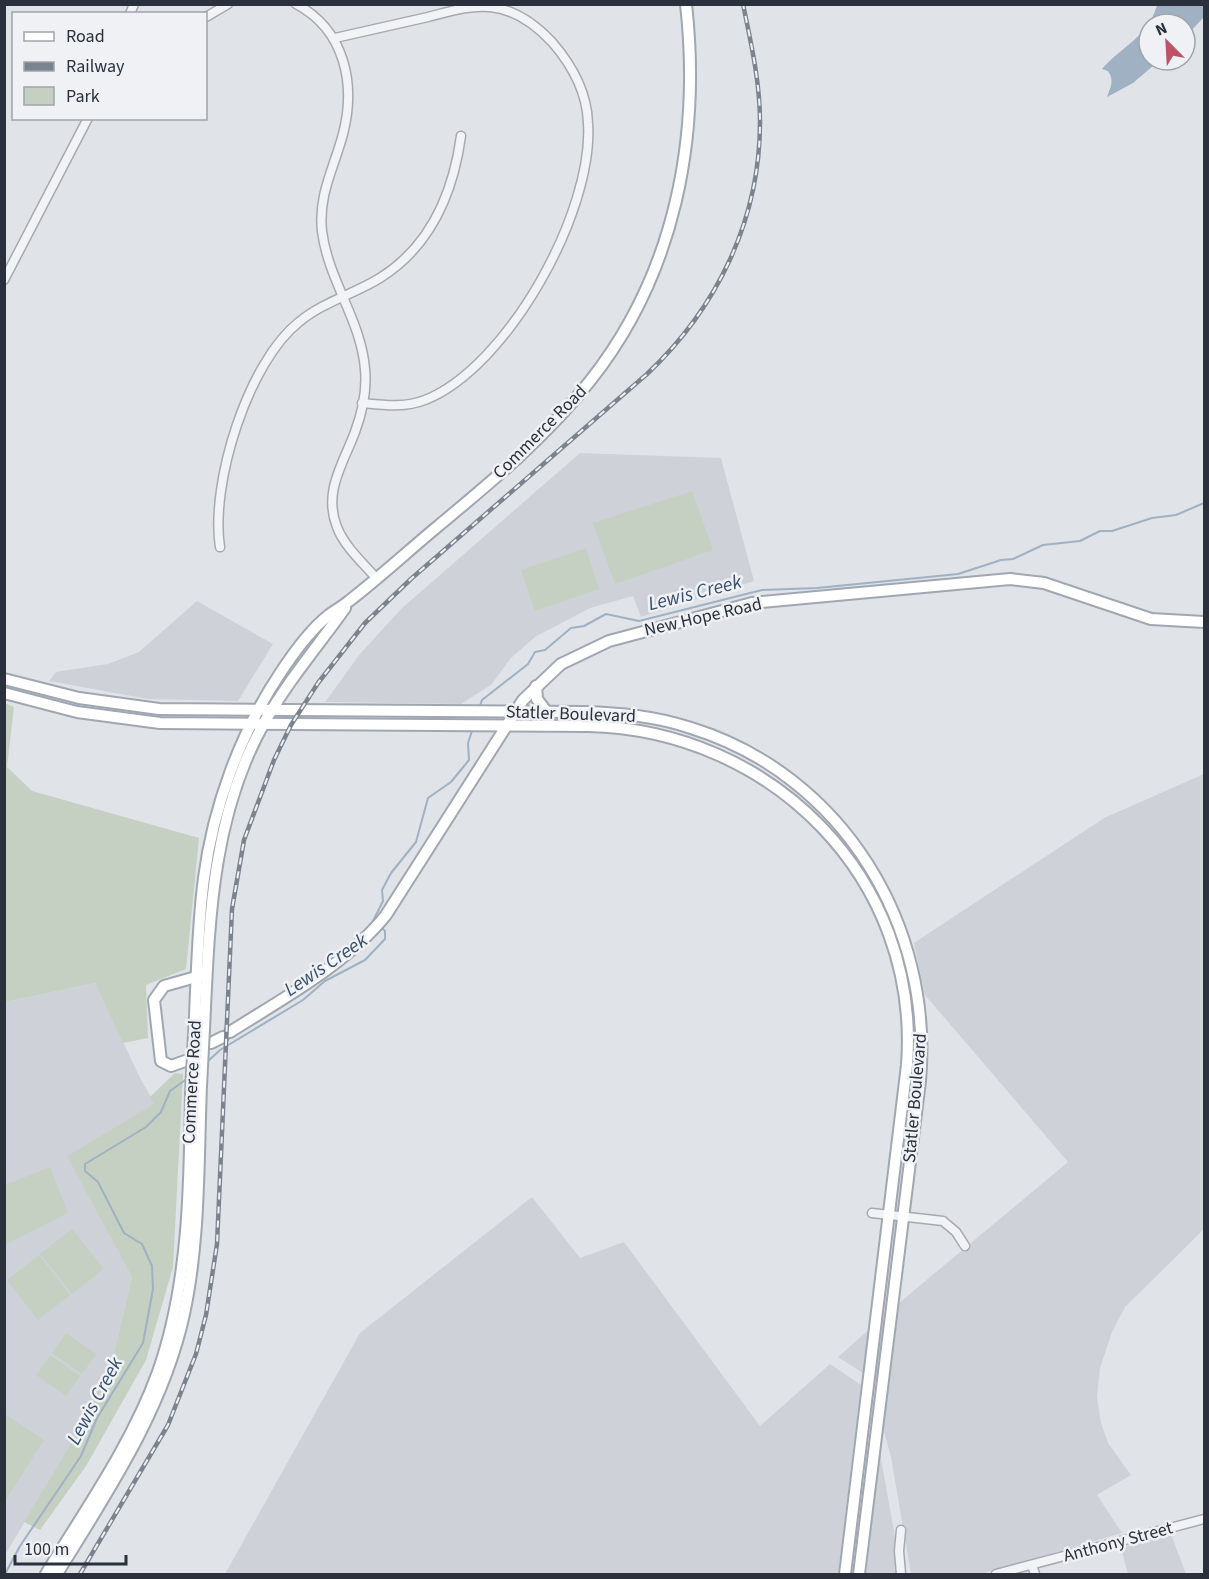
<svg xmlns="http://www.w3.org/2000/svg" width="1209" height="1579" font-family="'Source Sans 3',sans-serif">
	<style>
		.built { fill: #ced2d8 }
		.green { fill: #c5d0c2 }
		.water { fill: #9fb1c3 }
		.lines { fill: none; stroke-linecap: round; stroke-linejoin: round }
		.stream { stroke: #9fb1c3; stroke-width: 2 }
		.minor-casing { stroke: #a6aab0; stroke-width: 11 }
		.major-casing { stroke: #a0a7b1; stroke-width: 14 }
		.minor { stroke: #f2f3f6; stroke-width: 8 }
		.major { stroke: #fff; stroke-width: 10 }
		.rail-casing { stroke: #7b838f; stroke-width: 4.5 }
		.rail { stroke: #eff1f5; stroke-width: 2; stroke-dasharray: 7; stroke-linecap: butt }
		.major-bridge-casing { stroke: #a0a7b1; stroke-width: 14; stroke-linecap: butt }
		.major-bridge { stroke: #fff; stroke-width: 10 }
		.labels { text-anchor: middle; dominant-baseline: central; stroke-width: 5; stroke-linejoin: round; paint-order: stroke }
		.street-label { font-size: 18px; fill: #2a313c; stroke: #eff1f5 }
		.water-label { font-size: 20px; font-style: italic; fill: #39506b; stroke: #eff1f5 }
	</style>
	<rect width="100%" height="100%" fill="#e0e3e7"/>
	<g class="built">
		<path d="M580,453l141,5 33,123 -113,36 -8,-21 -43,12 -55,29 -24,21 -20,27 -30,19 -136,-2 35,-48 41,-45z"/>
		<path d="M197,601l76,43 -35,57 -90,-2 -99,-18 7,-9 52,-8 31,-12z"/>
		<path d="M1204,774v455l-79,78 -13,25 -12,36 -3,29 4,26 7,20 23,32 -34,20 25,38 -141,41h-70l-20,-117 -8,-29 5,-39 -50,-32 61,-54 169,-141 -143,-167 -11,-52 190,-125z"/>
		<path d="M95,983l46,97 14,24 -87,52 64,121 -19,80 -27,61 -81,137v-553z"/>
		<path d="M532,1197l48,61 44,-16 136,184 70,-62 31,21 -23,189h-613l135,-241z"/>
		<path d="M880,1453l21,118 -1,3h-34z"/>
		<path d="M1171,1534l15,40h-58l-7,-26z"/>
	</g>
	<g class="green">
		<path d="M692,491l21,59 -98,34 -22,-61z"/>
		<path d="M586,548l13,41 -64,22 -14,-41z"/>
		<path d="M5,703l9,4 -7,60 25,24 167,47 -13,131 -40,16 2,53 -25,5 -28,-60 -90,19z"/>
		<path d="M175,1073l8,1 -10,193 -27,93 -60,106 -46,64 -16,-8 62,-104 27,-61 19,-80 -65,-121 87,-52 -4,-7z"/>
		<path d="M50,1167l18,46 -63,32v-60z"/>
		<path d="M72,1229l32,40 -32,25 -32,-40z"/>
		<path d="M39,1255l31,40 -32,25 -31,-40z"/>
		<path d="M66,1333l30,21 -14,20 -30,-21z"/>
		<path d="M50,1355l30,21 -14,20 -30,-21z"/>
		<path d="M5,1414l39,26 -39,61z"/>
	</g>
	<path class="water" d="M1157,5h47v12l-19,20v-13h-36v36h11l-27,23 -26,14c3,-9 8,-16 1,-26l-6,-2c19,-22 47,-33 55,-64z"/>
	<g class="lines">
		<g class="stream">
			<path d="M479,708l3,-8 46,-36 7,-12 10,-2 26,-22 13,-2 22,-12 33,7 123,-31 55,-2 141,-14 43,-14 12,-1 30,-14 37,-4 20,-10h12l40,-13 24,-3 28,-12"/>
			<path d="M375,923l-2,-2 10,-20 -1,-11 9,-17 25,-31 12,-44 23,-16 18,-22 -1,-17 5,-15"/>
			<path d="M206,1063l14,-13 83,-50 22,-19 40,-21 20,-21v-8l-5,-5"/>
			<path d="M5,1574l15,-28 61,-90 16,-38 46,-75 10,-54 -1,-23 -10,-22 -18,-11 -26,-51 -13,-11v-7l61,-37 15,-15 9,-21 18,-13"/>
		</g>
		<defs>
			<g id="minor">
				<path d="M296,4c49,26 60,80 47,130 -9,34 -25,61 -21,97 6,49 39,89 43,138 2,20 -3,44 -10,63 -12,32 -32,60 -18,95 7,19 26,36 39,51"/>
				<path d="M130,14l4,-10"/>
				<path d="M206,17l22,-13"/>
				<path d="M335,38c31,-7 62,-14 93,-21 20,-5 41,-12 62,-10 24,2 46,18 62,35 20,23 35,51 36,81 6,88 -80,244 -163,277 -20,8 -42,5 -63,3"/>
				<path d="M4,280l84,-162"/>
				<path d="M220,547c-10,-63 28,-185 79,-225 24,-20 55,-28 81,-44 51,-32 73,-84 81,-142"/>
				<path d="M872,1213l71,8 13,11 9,14"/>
				<path d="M1032,1565l3,9"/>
				<path d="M901,1574l-2,-23 2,-21"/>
				<path d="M996,1574l208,-55"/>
			</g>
			<g id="major">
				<path d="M4,679l75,19 80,11 424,3c37,1 72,4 108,16 152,47 243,198 229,353l-61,493"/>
				<path d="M536,686l1,13 9,12"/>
				<path d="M4,693l73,19 83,11 428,3c183,4 333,152 319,339l-62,509"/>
				<path d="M204,1029c5,-105 7,-212 60,-306 23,-41 54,-77 81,-115"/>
				<path d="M230,1032c52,-33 117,-68 156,-117l137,-215 38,-36 48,-23 143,-38 258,-24 34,4 107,36 53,3"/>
				<path d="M194,1035c3,-53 3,-105 10,-157 9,-70 36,-144 75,-203 13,-20 32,-46 50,-60 7,-5 14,-9 20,-14 30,-23 59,-50 88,-74 54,-45 109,-90 153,-146 85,-107 111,-243 96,-377"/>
				<path d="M211,1043l12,-6"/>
				<path d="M185,1061l-14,5 -10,-5 -7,-61 10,-14 39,-11"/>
				<path d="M46,1574c40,-65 86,-130 112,-202 31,-88 32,-187 33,-279"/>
				<path d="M57,1574c51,-83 106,-164 127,-260 16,-74 14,-152 17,-228"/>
			</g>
		</defs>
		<use href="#minor" class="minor-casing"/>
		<use href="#major" class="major-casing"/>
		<use href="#minor" class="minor"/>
		<use href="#major" class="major"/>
		<defs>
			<path id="rail" d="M80,1574l88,-149 28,-71 10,-39 11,-71 15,-335 12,-69 30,-80 17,-35 27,-42 47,-60 47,-45 235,-204c70,-66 113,-154 113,-252 0,-40 -9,-79 -17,-118"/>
		</defs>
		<use href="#rail" class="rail-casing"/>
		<use href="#rail" class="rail"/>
		<defs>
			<g id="major-bridge">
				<path d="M201,1086l3,-57"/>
				<path d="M191,1093l3,-58"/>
			</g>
		</defs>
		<use href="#major-bridge" class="major-bridge-casing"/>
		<use href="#major-bridge" class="major-bridge"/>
	</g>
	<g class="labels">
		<g class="street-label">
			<text transform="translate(540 432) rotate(-45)">Commerce Road</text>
			<text transform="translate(703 617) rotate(-13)">New Hope Road</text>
			<text transform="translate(571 714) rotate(2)">Statler Boulevard</text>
			<text transform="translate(192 1082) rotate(-87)">Commerce Road</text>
			<text transform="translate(915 1098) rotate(-85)">Statler Boulevard</text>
			<text transform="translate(1118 1542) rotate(-15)">Anthony Street</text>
		</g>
		<g class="water-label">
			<text transform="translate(695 593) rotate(-14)">Lewis Creek</text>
			<text transform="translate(326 965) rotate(-34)">Lewis Creek</text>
			<text transform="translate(95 1401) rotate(-62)">Lewis Creek</text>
		</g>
	</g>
	<rect width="1209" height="1579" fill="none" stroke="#2a313c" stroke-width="12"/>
	<rect x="12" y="12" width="195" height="108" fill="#eff1f5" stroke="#a0a4ab" stroke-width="1.5"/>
	<rect x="24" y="32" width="30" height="9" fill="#ffffff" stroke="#a0a4ab" stroke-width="1.5"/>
	<text x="66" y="42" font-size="18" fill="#2a313c">Road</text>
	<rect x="24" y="62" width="30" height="9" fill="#7b838f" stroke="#a0a4ab" stroke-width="1.5"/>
	<text x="66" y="72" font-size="18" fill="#2a313c">Railway</text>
	<rect x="24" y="87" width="30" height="18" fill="#c5d0c2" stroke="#a0a4ab" stroke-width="1.5"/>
	<text x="66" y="102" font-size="18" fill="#2a313c">Park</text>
	<g transform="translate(1167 42) rotate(336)"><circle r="28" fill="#eff1f5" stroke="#a0a4ab" stroke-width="1.5"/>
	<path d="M0-4.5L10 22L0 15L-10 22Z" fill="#be5364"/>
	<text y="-9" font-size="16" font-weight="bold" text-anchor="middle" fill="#2a313c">N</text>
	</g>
	<path d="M15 1555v9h111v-9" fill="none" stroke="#2a313c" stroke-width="3"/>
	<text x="24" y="1555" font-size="18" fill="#2a313c" stroke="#eff1f5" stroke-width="4.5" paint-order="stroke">100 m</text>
</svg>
